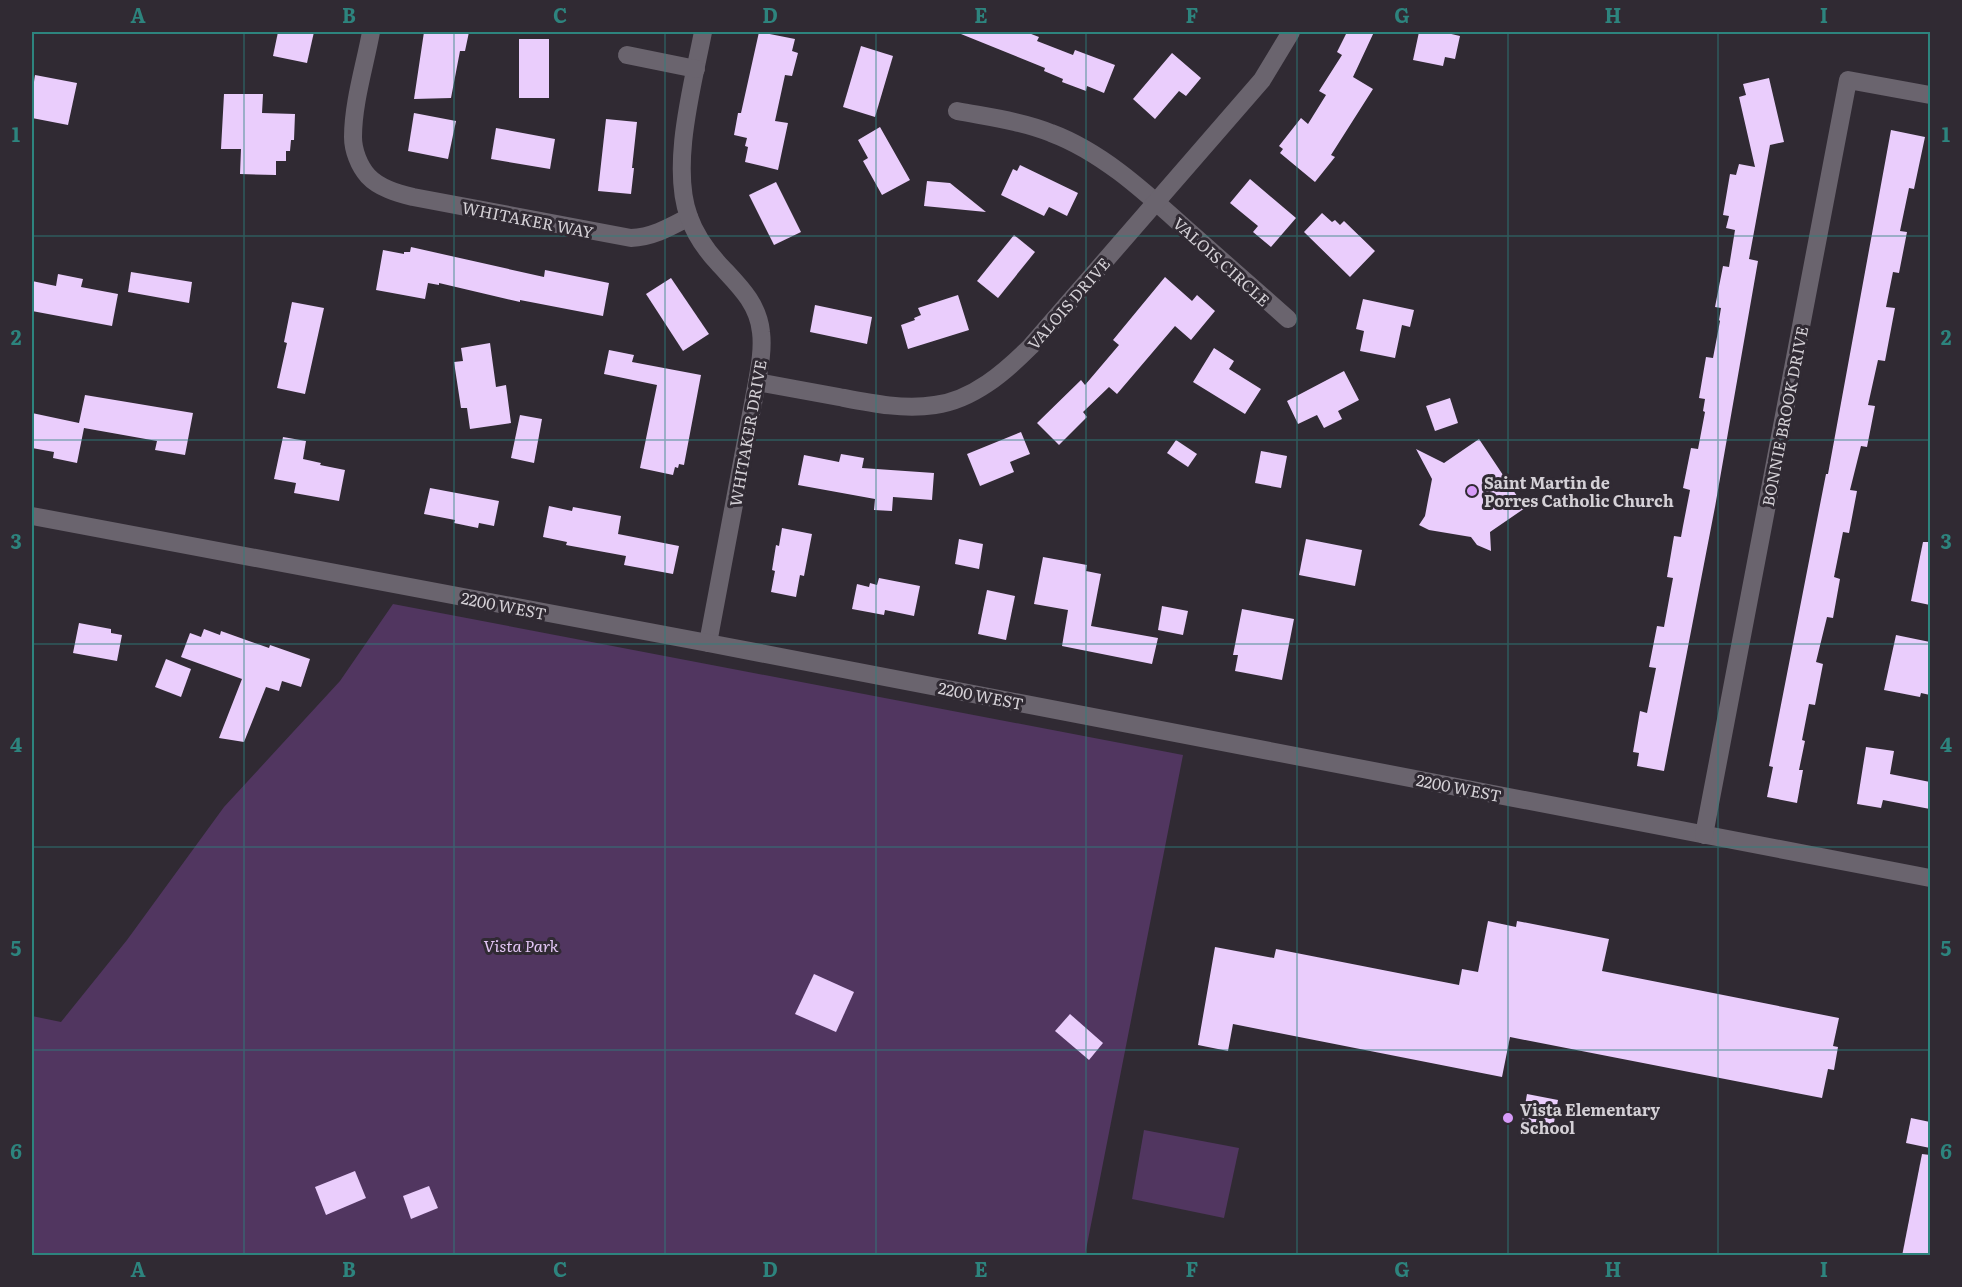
<svg xmlns="http://www.w3.org/2000/svg" width="1962" height="1287" font-family="Literata,serif">
	<style>
		.green { fill: #513660 }
		.building { fill: #eacdfc }
		.lines { fill: none; stroke-linecap: round; stroke-linejoin: round }
		.minor { stroke: #6a646e; stroke-width: 18 }
		.grid { fill: none; stroke: #2d847e; stroke-width: 1.5; stroke-opacity: 0.55 }
		.poi-dot { fill: #d79bf9; stroke: #302a33; stroke-width: 2 }
		.labels { text-anchor: middle; dominant-baseline: central; stroke-width: 6; stroke-linejoin: round; paint-order: stroke }
		.street-label { font-size: 16px; fill: #d4d0d6; stroke: #302a33 }
		.poi-label { font-size: 16px; font-weight: bold; fill: #d4d0d6; stroke: #302a33; text-anchor: start }
		.park-label { font-size: 16px; font-style: italic; fill: #e3c6f5; stroke: #302a33 }
		.neatline { fill: none; stroke: #2d847e; stroke-width: 2 }
		.grid-label { font-size: 20px; text-anchor: middle; font-weight: bold; fill: #2d847e }
	</style>
	<rect width="100%" height="100%" fill="#302a33"/>
	<g class="green">
		<path d="M393,604l790,151 -98,500h-1053v-239l29,6 66,-82 97,-133 116,-126z"/>
		<path d="M1144,1130l95,18 -15,70 -92,-19z"/>
	</g>
	<g class="building">
		<path d="M278,32h36l-7,31 -34,-7z"/>
		<path d="M424,32h45l-4,19h-5l-9,47 -37,1z"/>
		<path d="M759,32l36,7 -3,12 6,2 -6,23 -7,-1 -10,46 13,2 -10,47 -33,-8 3,-15 -3,-1 2,-8 -13,-3 4,-22h3z"/>
		<path d="M956,32h70l13,5 -2,4 36,14 2,-5 40,15 -11,28 -17,-7 -1,5 -24,-9 1,-3 -19,-8 1,-3z"/>
		<path d="M1347,32h27l-21,45 20,12 -42,66 4,2 -20,25 -35,-29 3,-4 -4,-3 22,-28 7,6 18,-29 -7,-4 23,-36 -5,-3z"/>
		<path d="M1419,32h29l-1,1 13,3 -5,23 -10,-2 -2,9 -30,-6z"/>
		<rect x="519" y="39" width="30" height="59"/>
		<path d="M861,46l32,10 -18,61 -32,-10z"/>
		<path d="M1172,53l29,25 -15,18 -7,-5 -24,28 -22,-20z"/>
		<path d="M35,75l42,8 -9,42 -36,-7v-23z"/>
		<path d="M1769,78l15,64 -14,3 -21,114 9,2 -43,246 -51,264 -27,-5 2,-13 -6,-1 7,-41 7,2 9,-45 -7,-1 8,-41 7,1 9,-49 -6,-1 7,-41 7,1 2,-11 7,-36 -7,-2 8,-40 7,1 7,-37 -2,-1 2,-12 -6,-1 7,-41 7,1 7,-37 -1,-1 2,-12 -6,-1 8,-41 6,1 6,-37 -9,-2 3,-12 -6,-1 7,-41 6,1 3,-11 16,3 -16,-70 7,-2 -3,-11z"/>
		<path d="M224,94h39l-1,19 33,1 -1,26h-3l-1,11h-4v10h-10v14l-36,-1 1,-25h-20z"/>
		<path d="M414,113l42,8 -8,38 -40,-8z"/>
		<path d="M606,119l31,3 -5,46h2l-3,26 -33,-3z"/>
		<path d="M880,127l30,53 -28,15 -19,-34 5,-3 -10,-18z"/>
		<path d="M496,128l59,11 -5,30 -59,-10z"/>
		<path d="M1891,130l34,7 -11,52 -5,-1 -9,43 7,1 -8,41 -6,-1 -7,35 9,1 -10,53 -7,-1 -10,45 7,1 -8,41 -6,-1 -11,44 7,1 -8,42 -6,-1 -9,45 6,2 -7,39 -6,-1 -11,45 7,2 -8,41 -6,-1 -7,36 3,1 -6,29h4l-6,33 -30,-6 6,-30 -4,-1 57,-292h2z"/>
		<path d="M1020,165l58,28 -11,23 -18,-9 -5,9 -43,-21 12,-26 4,2z"/>
		<path d="M1250,179l46,39 -25,29 -18,-15 5,-6 -28,-23z"/>
		<path d="M927,181l23,2 36,29 -62,-6z"/>
		<path d="M776,182l25,50 -27,13 -25,-50z"/>
		<path d="M1322,213l10,9 3,-2 5,5 4,-4 31,30 -25,26 -46,-45z"/>
		<path d="M1014,235l21,17 -37,46 -21,-17z"/>
		<path d="M411,247l133,30 1,-7 64,13 -6,33 -83,-16v2l-81,-19v2l-11,-2 -3,16 -49,-9 7,-40 21,4v-2h6z"/>
		<path d="M131,272l61,10 -3,21 -61,-11z"/>
		<path d="M58,274l25,5 -2,8 37,7 -6,32 -80,-15v-30l24,5z"/>
		<path d="M1165,277l27,24 5,-6 18,16 -24,29 -16,-14 -58,68 -8,-7 -26,25 4,5 -28,28 -22,-22 44,-43 4,5 34,-40 -6,-5z"/>
		<path d="M671,278l38,56 -26,17 -37,-57z"/>
		<path d="M958,295l11,35 -61,19 -7,-24 14,-5 -1,-2 7,-3 -3,-7z"/>
		<path d="M1363,299l51,11 -4,17 -8,-2 -7,33 -35,-7 4,-20 -8,-2z"/>
		<path d="M292,302l32,6 -19,86 -28,-6 10,-45 -3,-1z"/>
		<path d="M815,305l57,12 -5,27 -57,-12z"/>
		<path d="M490,343l6,44 10,-2 5,38 -41,6 -3,-21h-6l-7,-46 9,-1 -2,-13z"/>
		<path d="M1214,348l20,13 -5,8 32,20 -16,25 -52,-32z"/>
		<path d="M609,350l25,5 -2,7 69,13 -17,90 -5,-1 -1,4 -3,-1 -2,8 -33,-7 17,-83 -53,-11z"/>
		<path d="M1344,371l15,29 -21,11 4,8 -18,9 -7,-13 -19,9 -11,-23z"/>
		<path d="M85,395l108,18 -8,42 -30,-5 2,-9 -73,-13 -7,35 -24,-5 1,-6 -22,-4v-35l47,10z"/>
		<path d="M1450,398l8,25 -23,8 -9,-25z"/>
		<path d="M520,415l22,4 -8,44 -23,-5z"/>
		<path d="M1021,432l9,22 -20,8 4,10 -34,14 -13,-32z"/>
		<path d="M283,437l23,4 -3,18 18,4 -1,2 25,5 -6,31 -45,-8 2,-10 -22,-4z"/>
		<path d="M1479,439l46,69 -35,24 1,19 -14,-6 -6,-8 -42,-7 -10,-5 6,-9 7,-37 -16,-30 28,14z"/>
		<path d="M1176,440l21,14 -9,13 -21,-14z"/>
		<path d="M1261,451l26,5 -6,32 -26,-5z"/>
		<path d="M841,454l23,4 -2,10 72,5 -2,27 -39,-3 -1,14 -18,-1 1,-11 -77,-14 6,-30 35,7z"/>
		<path d="M430,488l69,13 -5,25 -15,-3 -1,5 -24,-5 1,-3 -31,-6z"/>
		<path d="M549,506l23,5 1,-4 48,9 -3,18 61,12 -6,28 -49,-9 2,-9 -60,-11 1,-3 -24,-5z"/>
		<path d="M782,528l30,6 -8,42 -4,-1 -4,22 -25,-5 4,-21 -3,-1 4,-25 3,1z"/>
		<path d="M959,539l24,5 -4,25 -24,-5z"/>
		<path d="M1306,539l56,11 -7,36 -56,-11z"/>
		<path d="M1923,542h7v63l-19,-4z"/>
		<path d="M1043,557l44,8 -1,6 15,3 -10,52 67,12 -6,26 -90,-18 6,-36 -34,-6z"/>
		<path d="M879,578l41,8 -6,30 -29,-6 -1,5 -32,-6 5,-25 12,3 1,-4 7,2z"/>
		<path d="M987,590l28,6 -9,44 -28,-6z"/>
		<path d="M1162,606l26,5 -5,24 -25,-5z"/>
		<path d="M1242,609l52,10 -12,61 -47,-9 3,-16h-5z"/>
		<path d="M79,623l32,6v4l11,2 -5,26 -44,-8z"/>
		<path d="M204,629l16,6 1,-4 48,17 1,-3 40,14 -9,28 -19,-6 -3,10 -13,-4 -22,55 -25,-4 23,-59 -61,-22 9,-24 11,4z"/>
		<path d="M1896,635l34,7v53l-9,-2 -1,4 -36,-7z"/>
		<path d="M166,659l25,10 -10,28 -26,-10z"/>
		<path d="M1866,747l28,4 -4,23 40,8v27l-47,-9 -2,8 -24,-4z"/>
		<path d="M1488,921l28,6 1,-6 92,18 -7,32 237,47 -6,28 5,1 -4,23 -6,-1 -6,29 -312,-61 -8,40 -269,-53 -5,27 -30,-6 17,-98 59,11 2,-9 183,36 3,-16 16,3z"/>
		<path d="M814,974l40,18 -18,40 -41,-18z"/>
		<path d="M1070,1014l33,29 -14,17 -34,-29z"/>
		<path d="M1527,1094l31,6 -5,28 -31,-6z"/>
		<path d="M1911,1118l19,4v26l-24,-5z"/>
		<path d="M1922,1154l8,1v101h-28z"/>
		<path d="M355,1171l11,27 -40,17 -11,-28z"/>
		<path d="M429,1186l9,22 -27,11 -8,-23z"/>
	</g>
	<g class="lines">
		<g class="minor">
			<path d="M371,32c-6,33 -18,71 -18,105 0,13 6,29 15,39 11,12 29,17 45,21l218,41c22,-1 39,-11 58,-21"/>
			<path d="M703,32c-10,52 -33,134 -14,185 6,17 17,33 29,46 19,21 40,39 43,69 2,16 -1,33 -4,50l-49,261"/>
			<path d="M627,55l69,14"/>
			<path d="M957,111c31,6 64,10 94,22 51,19 94,59 134,95 34,30 69,61 103,91"/>
			<path d="M757,382c27,5 55,10 82,15 31,6 64,13 96,8 38,-5 70,-33 96,-59l231,-266 29,-48"/>
			<path d="M32,516l676,127 1222,235"/>
			<path d="M1704,835l144,-755 82,15"/>
		</g>
	</g>
	<path class="grid" d="M244,32v1224M454,32v1224M665,32v1224M876,32v1224M1086,32v1224M1297,32v1224M1508,32v1224M1718,32v1224M32,236h1898M32,440h1898M32,644h1898M32,847h1898M32,1050h1898"/>
	<g class="poi-dot">
		<circle cx="1472" cy="491" r="6"/>
		<circle cx="1508" cy="1118" r="6"/>
	</g>
	<g class="labels">
		<g class="street-label">
			<text transform="translate(528 219) rotate(11)">WHITAKER WAY</text>
			<text transform="translate(1222 261) rotate(42)">VALOIS CIRCLE</text>
			<text transform="translate(1068 303) rotate(-49)">VALOIS DRIVE</text>
			<text transform="translate(1784 416) rotate(-79)">BONNIE BROOK DRIVE</text>
			<text transform="translate(747 433) rotate(-80)">WHITAKER DRIVE</text>
			<text transform="translate(504 605) rotate(11)">2200 WEST</text>
			<text transform="translate(981 695) rotate(11)">2200 WEST</text>
			<text transform="translate(1459 787) rotate(11)">2200 WEST</text>
		</g>
		<g class="poi-label">
			<text x="1484" y="482">Saint Martin de<tspan x="1484" dy="18">Porres Catholic Church</tspan></text>
			<text x="1520" y="1109">Vista Elementary<tspan x="1520" dy="18">School</tspan></text>
		</g>
		<g class="park-label">
			<text x="521" y="945">Vista Park</text>
		</g>
	</g>
	<rect width="1962" height="1287" fill="none" stroke="#302a33" stroke-width="66"/>
	<rect x="33" y="33" width="1896" height="1221" class="neatline"/>
	<g class="grid-label">
		<text x="138" y="23">A</text>
		<text x="349" y="23">B</text>
		<text x="560" y="23">C</text>
		<text x="770" y="23">D</text>
		<text x="981" y="23">E</text>
		<text x="1192" y="23">F</text>
		<text x="1402" y="23">G</text>
		<text x="1613" y="23">H</text>
		<text x="1824" y="23">I</text>
		<text x="16" y="142">1</text>
		<text x="1946" y="142">1</text>
		<text x="16" y="345">2</text>
		<text x="1946" y="345">2</text>
		<text x="16" y="549">3</text>
		<text x="1946" y="549">3</text>
		<text x="16" y="752">4</text>
		<text x="1946" y="752">4</text>
		<text x="16" y="956">5</text>
		<text x="1946" y="956">5</text>
		<text x="16" y="1159">6</text>
		<text x="1946" y="1159">6</text>
		<text x="138" y="1277">A</text>
		<text x="349" y="1277">B</text>
		<text x="560" y="1277">C</text>
		<text x="770" y="1277">D</text>
		<text x="981" y="1277">E</text>
		<text x="1192" y="1277">F</text>
		<text x="1402" y="1277">G</text>
		<text x="1613" y="1277">H</text>
		<text x="1824" y="1277">I</text>
	</g>
</svg>
